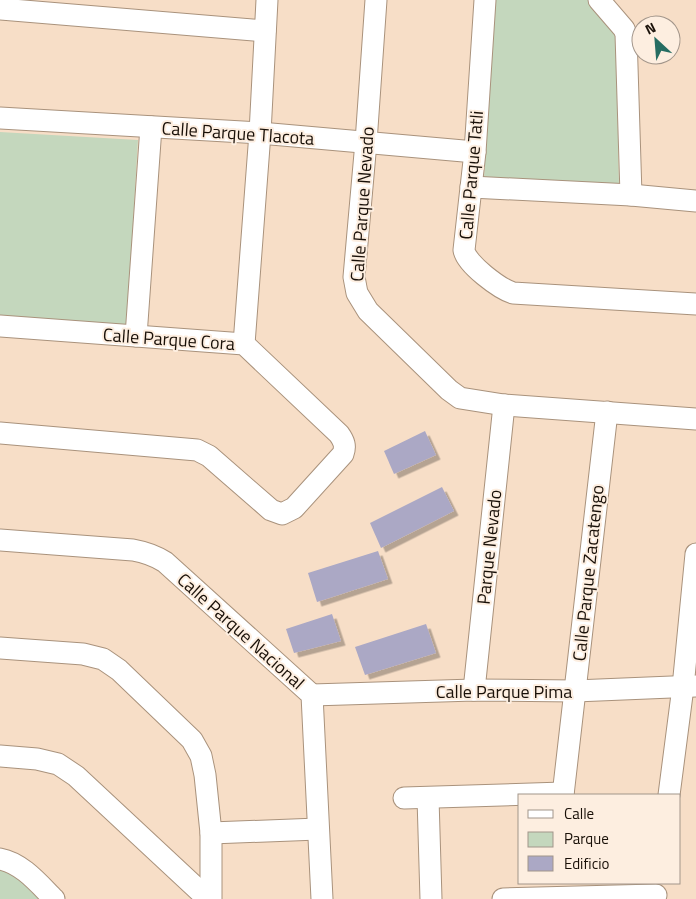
<svg xmlns="http://www.w3.org/2000/svg" width="696" height="899" font-family="'Titillium Web',sans-serif">
	<style>
		.green { fill: #c4d7bd }
		.building { fill: #aba8c5; filter: url(#shadow) }
		.lines { fill: none; stroke-linecap: round; stroke-linejoin: round }
		.minor-casing { stroke: #a9927c; stroke-width: 23 }
		.minor { stroke: #fff; stroke-width: 21 }
		.labels { text-anchor: middle; dominant-baseline: central; stroke-width: 4; stroke-linejoin: round; paint-order: stroke }
		.street-label { font-size: 18px; fill: #191008; stroke: #fdeee0 }
	</style>
	<defs>
		<filter id="shadow"><feDropShadow dx="4.5" dy="4.5" stdDeviation="0" flood-color="#0004"/></filter>
	</defs>
	<rect width="100%" height="100%" fill="#f7dec7"/>
	<g class="green">
		<path d="M494,0h94l28,32 3,153 -135,-8z"/>
		<path d="M0,132l138,8 -11,185 -127,-7z"/>
		<path d="M0,868l15,1 31,30h-46z"/>
	</g>
	<g class="building">
		<path d="M425,431l11,24 -42,19 -10,-23z"/>
		<path d="M442,487l12,24 -73,37 -11,-25z"/>
		<path d="M378,551l10,28 -71,23 -9,-29z"/>
		<path d="M332,614l9,27 -47,12 -8,-24z"/>
		<path d="M426,624l10,29 -71,22 -10,-28z"/>
	</g>
	<g class="lines">
		<defs>
			<g id="minor">
				<path d="M376,0l-10,142 -12,135 3,16 11,18 81,79 11,8 44,7 192,14"/>
				<path d="M485,0l-10,152 -11,98c2,14 36,39 49,43l183,11"/>
				<path d="M599,0l25,29 2,5 5,161"/>
				<path d="M0,9l265,22"/>
				<path d="M0,118l260,15 215,19"/>
				<path d="M471,187l160,8 65,6"/>
				<path d="M0,326l244,18 95,90c5,7 7,12 4,20l-49,54 -12,6 -11,-4 -62,-54 -12,-6 -197,-17"/>
				<path d="M136,336l15,-209"/>
				<path d="M244,344l16,-211 7,-133"/>
				<path d="M0,540l133,10c11,2 21,5 32,12l147,133 10,204"/>
				<path d="M0,648l83,6 20,5 16,11 73,70 9,16 4,19 6,58v66"/>
				<path d="M474,690l30,-285"/>
				<path d="M312,695l162,-5 101,1 121,-5"/>
				<path d="M0,756l37,3 21,5 18,12 132,123"/>
				<path d="M563,795l44,-383"/>
				<path d="M669,795l14,-108 13,-133"/>
				<path d="M404,798l159,-5"/>
				<path d="M428,798l3,101"/>
				<path d="M211,833l107,-4"/>
				<path d="M0,859c22,4 39,25 54,40"/>
				<path d="M503,899l153,-4"/>
			</g>
		</defs>
		<use href="#minor" class="minor-casing"/>
		<use href="#minor" class="minor"/>
	</g>
	<g class="labels">
		<g class="street-label">
			<text transform="translate(238 133) rotate(4)">Calle Parque Tlacota</text>
			<text transform="translate(471 175) rotate(-85)">Calle Parque Tatli</text>
			<text transform="translate(362 204) rotate(-86)">Calle Parque Nevado</text>
			<text transform="translate(169 339) rotate(4)">Calle Parque Cora</text>
			<text transform="translate(489 547) rotate(-84)">Parque Nevado</text>
			<text transform="translate(588 573) rotate(-84)">Calle Parque Zacatengo</text>
			<text transform="translate(241 631) rotate(42)">Calle Parque Nacional</text>
			<text x="504" y="691">Calle Parque Pima</text>
		</g>
	</g>
	<rect x="518" y="794" width="162" height="90" fill="#fdeee0" stroke="#a2958a"/>
	<rect x="528" y="810" width="25" height="8" fill="#ffffff" stroke="#a2958a"/>
	<text x="564" y="819" font-size="15" fill="#191008">Calle</text>
	<rect x="528" y="832" width="25" height="15" fill="#c4d7bd" stroke="#a2958a"/>
	<text x="564" y="844" font-size="15" fill="#191008">Parque</text>
	<rect x="528" y="856" width="25" height="15" fill="#aba8c5" stroke="#a2958a"/>
	<text x="564" y="869" font-size="15" fill="#191008">Edificio</text>
	<g transform="translate(656 40) rotate(334)"><circle r="24" fill="#fdeee0" stroke="#a2958a"/>
	<path d="M0-4L9 19L0 12L-9 19Z" fill="#266d62"/>
	<text y="-8" font-size="14" font-weight="bold" text-anchor="middle" fill="#191008">N</text>
	</g>
</svg>
